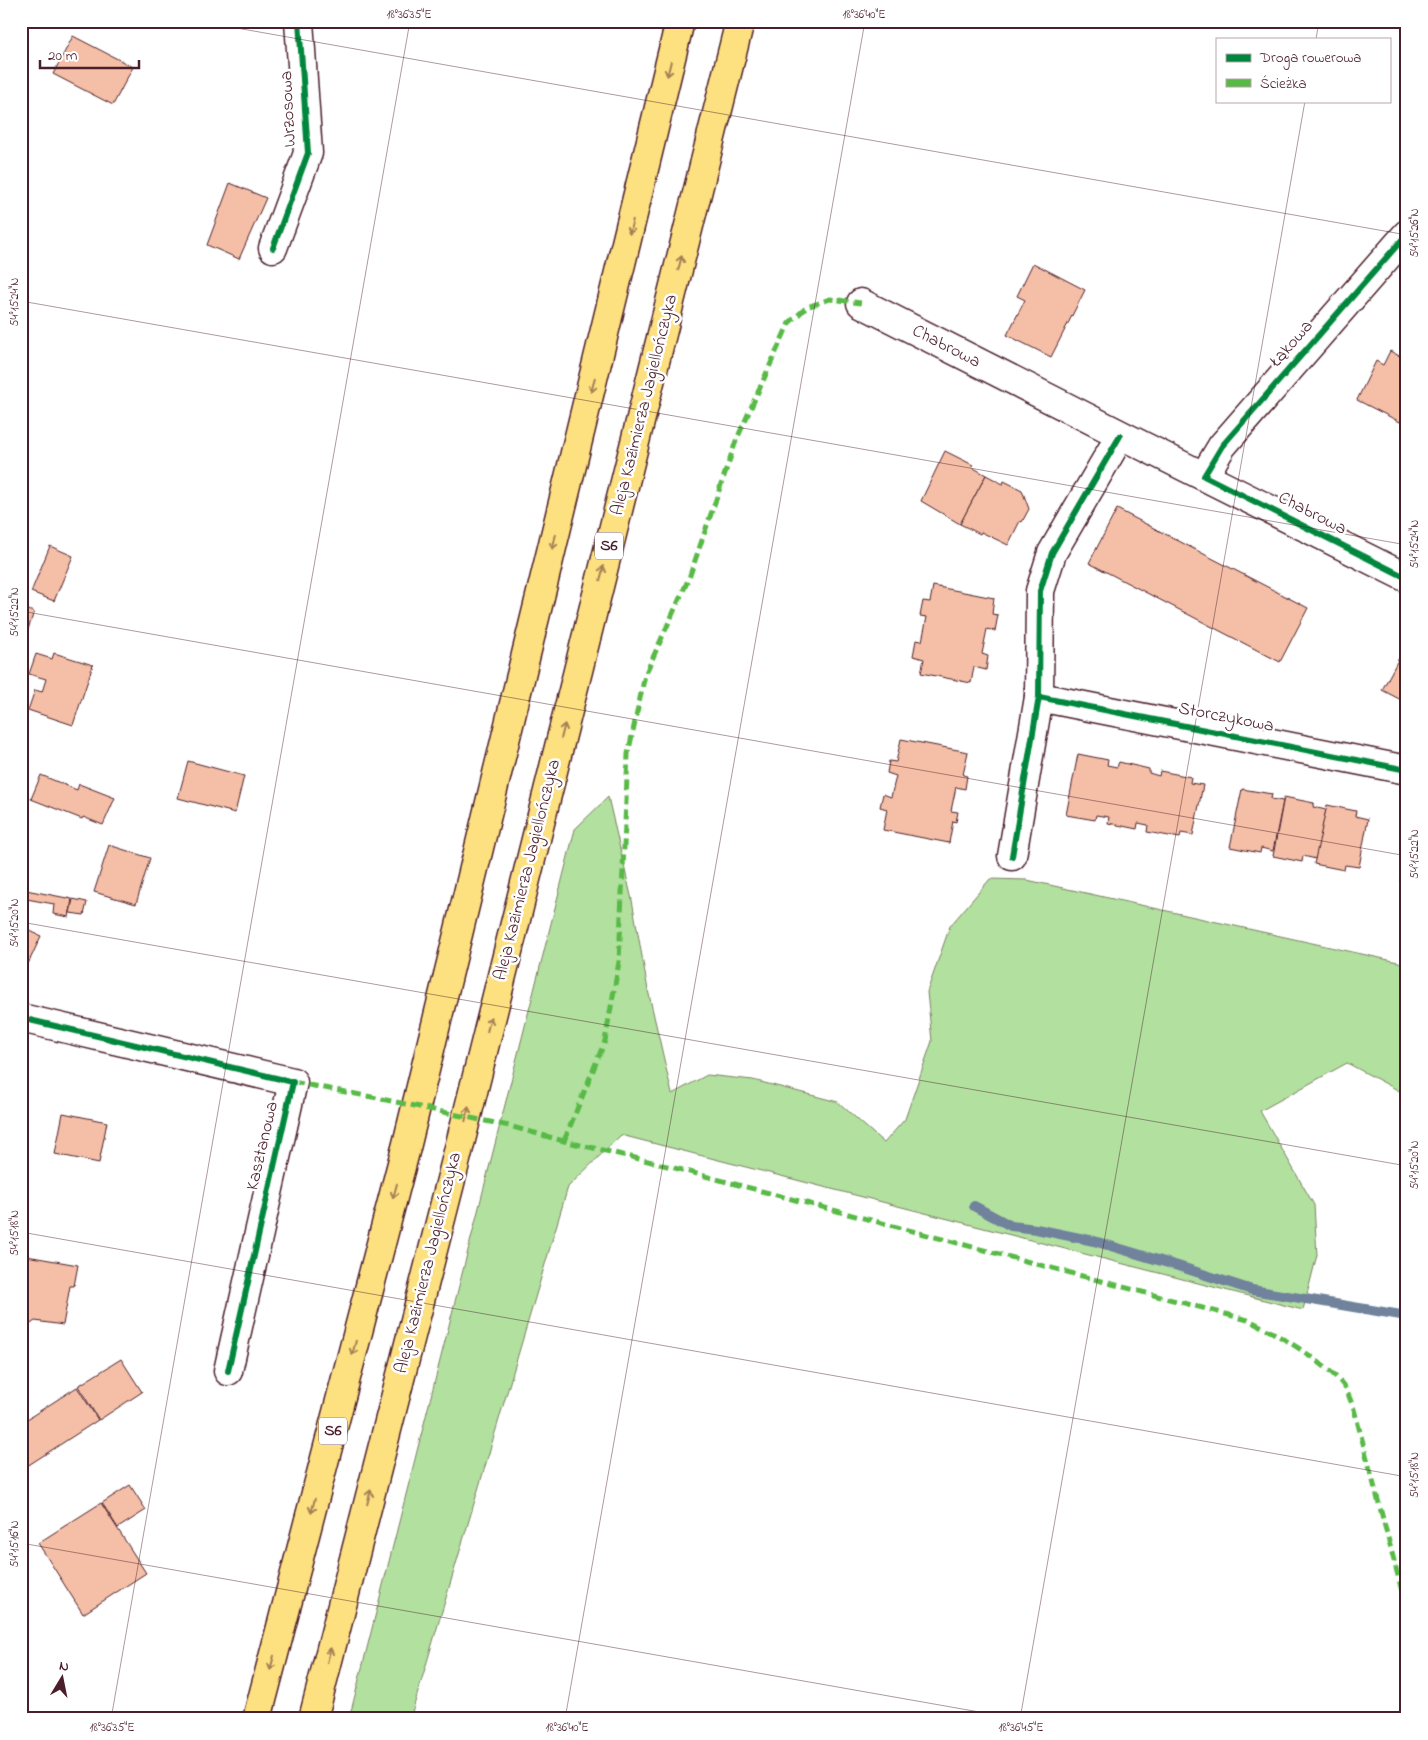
<svg xmlns="http://www.w3.org/2000/svg" width="1428" height="1740" font-family="'Indie Flower',sans-serif">
	<style>
		.green { fill: #b1e09f; stroke: #7e8065 }
		.lines { fill: none; stroke-linecap: round; stroke-linejoin: round }
		.stream { stroke: #6f829c; stroke-width: 10 }
		.building { fill: #f4bfa6; stroke: #4a1f2b }
		.minor-casing { stroke: #4a1f2b; stroke-width: 31 }
		.motorway-casing { stroke: #4a1f2b; stroke-width: 31 }
		.minor { stroke: #fff; stroke-width: 28 }
		.motorway { stroke: #fde080; stroke-width: 28 }
		.quiet { stroke: #58b947; stroke-width: 5; stroke-dasharray: 10 5; stroke-linecap: butt }
		.cycleway-casing { stroke: #fff; stroke-width: 9 }
		.cycleway { stroke: #00873e; stroke-width: 6 }
		.oneway { stroke: #a48056 }
		.ticks { fill: none; stroke: #4a1f2b; stroke-width: 1; stroke-opacity: 0.45 }
		.labels { text-anchor: middle; dominant-baseline: central; stroke-width: 5; stroke-linejoin: round; paint-order: stroke }
		.shield { fill: #fff; stroke: #80626b; stroke-width: 1 }
		.shield-label { font-size: 16px; font-weight: bold; fill: #4a1f2b }
		.street-label { font-size: 18px; fill: #4a1f2b; stroke: #fff }
		.neatline { fill: none; stroke: #4a1f2b; stroke-width: 2 }
		.ticks-label { font-size: 12px; text-anchor: middle; fill: #4a1f2b }
	</style>
	<rect width="100%" height="100%" fill="#fff"/>
	<filter id="ink" filterUnits="userSpaceOnUse"><feTurbulence type="fractalNoise" baseFrequency=".02" numOctaves="2"/><feDisplacementMap in="SourceGraphic" scale="10" xChannelSelector="R" yChannelSelector="G"/><feConvolveMatrix kernelMatrix="1 2 1 2 8 2 1 2 1" color-interpolation-filters="sRGB"/></filter>
	<g filter="url(#ink)">
		<path class="green" d="M608,797l24,103 16,90 24,104 35,-19 46,5 85,22 46,41 21,-24 27,-78 -5,-49 23,-66 40,-47 37,1 380,84v131l-60,-32 -87,48 54,94 3,50 -14,55 -682,-175 -53,52 -158,532h-61l226,-890z"/>
		<g class="lines">
			<path class="stream" d="M974,1206l37,20 25,3 58,12 84,25 74,24 155,26"/>
		</g>
		<g class="building">
			<path d="M73,36l60,31 -20,38 -60,-31z"/>
			<path d="M230,183l36,15 -27,61 -32,-14z"/>
			<path d="M1033,263l52,27 -34,67 -44,-22 18,-35 -8,-4z"/>
			<path d="M1390,351l17,9v50l-7,12 -43,-22 19,-39 7,4z"/>
			<path d="M945,451l28,14 -1,2 14,8 -26,49 -39,-23z"/>
			<path d="M986,475l17,9 1,-3 18,9 7,19 -7,13 -2,-1 -12,24 -27,-13 -1,2 -20,-10z"/>
			<path d="M1117,509l191,99 -28,54 -191,-99z"/>
			<path d="M50,546l23,10 -19,45 -23,-9z"/>
			<path d="M933,586l61,12 -2,16 6,1 -3,16 -8,-2 -5,25 6,2 -2,14 -12,-3 -3,16 -50,-10 3,-14 -11,-3 3,-16 6,1 5,-24 -7,-1 3,-15 7,1z"/>
			<path d="M21,608l13,4 -10,29 -3,-1z"/>
			<path d="M1407,643v60l-25,-13z"/>
			<path d="M54,653l39,12 -20,60 -45,-15 7,-20 7,2 4,-13 -17,-5 7,-20 16,5z"/>
			<path d="M901,739l67,13 -5,23 4,1 -2,13 -9,-2 -5,24 7,1 -2,10 -3,-1 -4,22 -66,-13 4,-21 -7,-2 3,-13 8,3 5,-21 -9,-3 2,-12 7,1z"/>
			<path d="M1078,754l30,6 -1,5 10,2 2,-5 30,7v4l10,3 1,-5 31,6 -1,6 13,2 -10,50 -12,-2 -1,5 -33,-6 1,-7 -10,-2 -1,6 -29,-6 1,-6 -13,-2 -1,5 -29,-5z"/>
			<path d="M188,761l56,15 -9,37 -57,-15z"/>
			<path d="M41,775l36,15 2,-6 36,14 -12,27 -20,-8 -1,2 -51,-20z"/>
			<path d="M1242,789l30,5 -1,5 12,2 -10,50 -12,-3 -1,5 -30,-6z"/>
			<path d="M1284,797l30,6 -1,4 13,3 -10,49 -13,-3 -1,6 -29,-6z"/>
			<path d="M1327,805l29,6 -1,5 13,3 -9,48 -14,-2 -1,5 -30,-6z"/>
			<path d="M109,845l41,13 -14,46 -42,-12z"/>
			<path d="M1407,846v37l-7,-2z"/>
			<path d="M21,889l51,10 -3,18 -16,-3 1,-10 -33,-6z"/>
			<path d="M73,899l14,3 -3,13 -14,-2z"/>
			<path d="M21,927l20,9 -13,28 -7,-4z"/>
			<path d="M63,1113l44,9 -8,41 -44,-9z"/>
			<path d="M21,1255l57,10 -4,21h-4l-7,39 -28,-4 -13,9 -1,-2z"/>
			<path d="M121,1359l21,33 -43,28 -21,-34z"/>
			<path d="M77,1387l21,33 -77,50v-47z"/>
			<path d="M130,1485l16,25 -28,18 -16,-25z"/>
			<path d="M101,1503l45,70 -63,41 -45,-71z"/>
		</g>
		<g class="lines">
			<defs>
				<g id="minor">
					<path d="M273,248l35,-95 -9,-132"/>
					<path d="M861,303c181,93 364,184 546,275"/>
					<path d="M1204,476l18,-30 185,-212"/>
					<path d="M1039,697l368,73"/>
					<path d="M1012,856l27,-159 1,-106 12,-38 68,-117"/>
					<path d="M21,1018l272,64 -65,289"/>
				</g>
				<g id="motorway">
					<path d="M257,1719l150,-575 273,-1123"/>
					<path d="M313,1719l144,-563 283,-1135"/>
				</g>
			</defs>
			<use href="#minor" class="minor-casing"/>
			<use href="#motorway" class="motorway-casing"/>
			<use href="#minor" class="minor"/>
			<use href="#motorway" class="motorway"/>
			<g class="quiet">
				<path d="M293,1082l84,16 132,28 55,15 88,21 596,158c25,11 83,45 97,68 4,7 6,14 9,21l53,201"/>
				<path d="M564,1141l41,-100 14,-79 9,-208 17,-79 44,-97 47,-137 53,-118 18,-16 23,-8 31,4"/>
			</g>
			<defs>
				<g id="cycleway">
					<path d="M1407,234l-185,212 -18,30 203,102"/>
					<path d="M273,248l35,-95 -9,-132"/>
					<path d="M1039,697l368,73"/>
					<path d="M1012,856l27,-159 1,-106 12,-38 68,-117"/>
					<path d="M21,1018l272,64 -65,289"/>
				</g>
			</defs>
			<use href="#cycleway" class="cycleway-casing"/>
			<use href="#cycleway" class="cycleway"/>
		</g>
		<defs><path id="oneway-shaft" d="M-6 0H5M1.5-3L5.5 0L1.5 3" fill="none" stroke-width="1.6" stroke-linecap="round" stroke-linejoin="round" transform="scale(1.25)"/></defs>
		<g class="oneway">
			<use href="#oneway-shaft" transform="translate(669 69) rotate(104)"/>
			<use href="#oneway-shaft" transform="translate(631 227) rotate(104)"/>
			<use href="#oneway-shaft" transform="translate(680 263) rotate(-76)"/>
			<use href="#oneway-shaft" transform="translate(593 385) rotate(104)"/>
			<use href="#oneway-shaft" transform="translate(554 542) rotate(104)"/>
			<use href="#oneway-shaft" transform="translate(602 573) rotate(-76)"/>
			<use href="#oneway-shaft" transform="translate(563 731) rotate(-76)"/>
			<use href="#oneway-shaft" transform="translate(489 1024) rotate(-76)"/>
			<use href="#oneway-shaft" transform="translate(467 1114) rotate(-77)"/>
			<use href="#oneway-shaft" transform="translate(395 1191) rotate(105)"/>
			<use href="#oneway-shaft" transform="translate(354 1348) rotate(105)"/>
			<use href="#oneway-shaft" transform="translate(369 1497) rotate(-76)"/>
			<use href="#oneway-shaft" transform="translate(313 1506) rotate(105)"/>
			<use href="#oneway-shaft" transform="translate(329 1655) rotate(-76)"/>
			<use href="#oneway-shaft" transform="translate(272 1663) rotate(105)"/>
		</g>
	</g>
	<path class="ticks" d="M197,21l1210,214M1316,39l3,-18M21,301l1386,244M21,611l1386,245M21,922l1386,244M21,1232l1386,245M21,1543l998,176M111,1719l299,-1698M565,1719l300,-1698M1020,1719l285,-1618"/>
	<g class="labels">
		<g class="shield">
			<rect x="595" y="532.5" width="28" height="27" rx="4"/>
			<rect x="319" y="1417.5" width="28" height="27" rx="4"/>
		</g>
		<g class="shield-label">
			<text x="609" y="546">S6</text>
			<text x="333" y="1431">S6</text>
		</g>
		<g class="street-label">
			<text transform="translate(289 109) rotate(-93)">Wrzosowa</text>
			<text transform="translate(1292 344) rotate(-49)">Łąkowa</text>
			<text transform="translate(946 347) rotate(27)">Chabrowa</text>
			<text transform="translate(645 405) rotate(-76)">Aleja Kazimierza Jagiellończyka</text>
			<text transform="translate(1312 514) rotate(27)">Chabrowa</text>
			<text transform="translate(1226 718) rotate(11)">Storczykowa</text>
			<text transform="translate(528 870) rotate(-76)">Aleja Kazimierza Jagiellończyka</text>
			<text transform="translate(263 1146) rotate(-77)">Kasztanowa</text>
			<text transform="translate(429 1263) rotate(-76)">Aleja Kazimierza Jagiellończyka</text>
		</g>
	</g>
	<rect width="1428" height="1740" fill="none" stroke="#fff" stroke-width="55"/>
	<rect x="1216" y="38" width="175" height="65" fill="#ffffff" stroke="#b7a5aa"/>
	<rect x="1226" y="54" width="25" height="8" fill="#00873e" stroke="#b7a5aa"/>
	<text x="1260" y="62" font-size="15" fill="#4a1f2b">Droga rowerowa</text>
	<rect x="1226" y="79" width="25" height="8" fill="#58b947" stroke="#b7a5aa"/>
	<text x="1260" y="88" font-size="15" fill="#4a1f2b">Ścieżka</text>
	<g transform="translate(62 1678) rotate(10)" stroke="#ffffff" stroke-width="4" paint-order="stroke">
	<path d="M0-4L9 19L0 12L-9 19Z" fill="#4a1f2b"/>
	<text y="-8" font-size="14" font-weight="bold" text-anchor="middle" fill="#4a1f2b">N</text>
	</g>
	<path d="M40 60v8h99v-8" fill="none" stroke="#4a1f2b" stroke-width="2.5"/>
	<text x="48" y="60" font-size="15" fill="#4a1f2b" stroke="#ffffff" stroke-width="4" paint-order="stroke">20 m</text>
	<rect x="28" y="28" width="1372" height="1684" class="neatline"/>
	<g class="ticks-label">
		<text x="409" y="18">18°36'35"E</text>
		<text x="864" y="18">18°36'40"E</text>
		<text transform="translate(1414 233) rotate(-90)" y="4">54°15'26"N</text>
		<text transform="translate(14 302) rotate(-90)" y="4">54°15'24"N</text>
		<text transform="translate(1414 544) rotate(-90)" y="4">54°15'24"N</text>
		<text transform="translate(14 612) rotate(-90)" y="4">54°15'22"N</text>
		<text transform="translate(1414 854) rotate(-90)" y="4">54°15'22"N</text>
		<text transform="translate(14 923) rotate(-90)" y="4">54°15'20"N</text>
		<text transform="translate(1414 1165) rotate(-90)" y="4">54°15'20"N</text>
		<text transform="translate(14 1233) rotate(-90)" y="4">54°15'18"N</text>
		<text transform="translate(1414 1475) rotate(-90)" y="4">54°15'18"N</text>
		<text transform="translate(14 1544) rotate(-90)" y="4">54°15'16"N</text>
		<text x="112" y="1731">18°36'35"E</text>
		<text x="567" y="1731">18°36'40"E</text>
		<text x="1021" y="1731">18°36'45"E</text>
	</g>
</svg>
